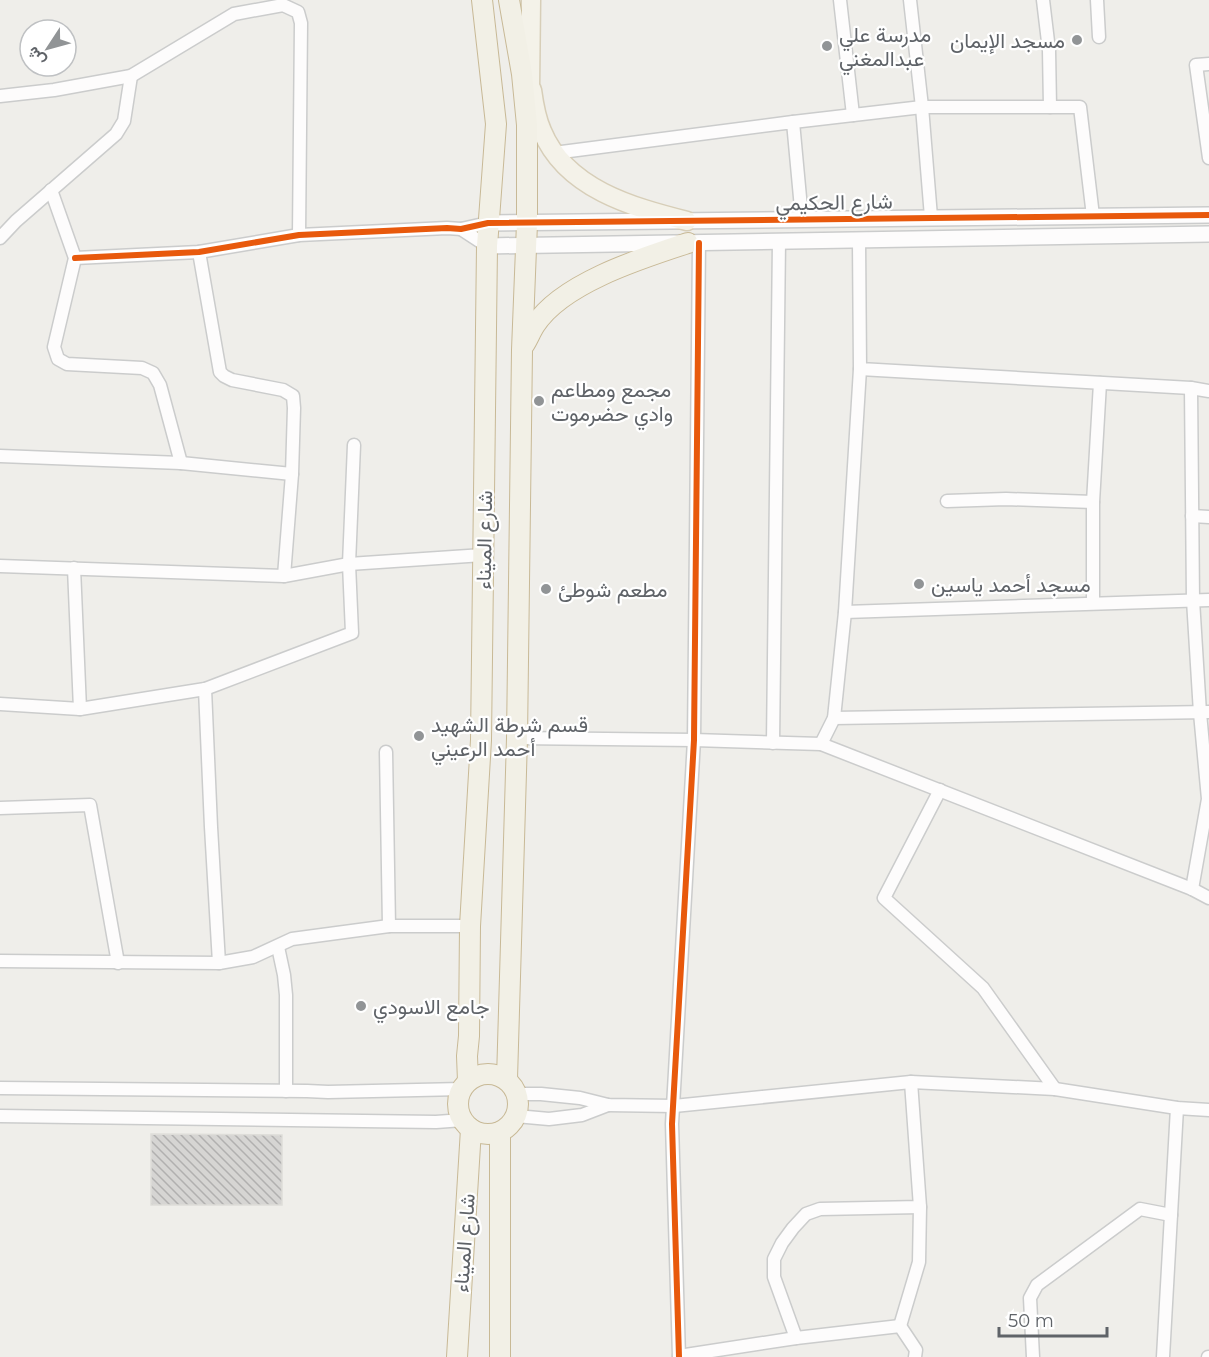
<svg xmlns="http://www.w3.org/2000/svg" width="1209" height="1357" font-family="Montserrat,Vazirmatn,sans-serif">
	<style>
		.building { fill: url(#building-back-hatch); stroke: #deddd9; stroke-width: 1.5 }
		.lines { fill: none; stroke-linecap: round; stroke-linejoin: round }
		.minor-casing { stroke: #cbcccc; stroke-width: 15 }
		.tertiary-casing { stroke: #cbcccc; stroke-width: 18 }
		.primary-casing { stroke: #d7ceb8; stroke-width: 21 }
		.trunk-casing { stroke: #c8b996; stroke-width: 22 }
		.minor { stroke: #fdfcfc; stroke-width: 12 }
		.tertiary { stroke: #fdfcfc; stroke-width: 15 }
		.primary { stroke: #f4f2e9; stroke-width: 18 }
		.trunk { stroke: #f2f0e6; stroke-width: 20 }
		.cycleway-casing { stroke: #fff; stroke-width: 10 }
		.cycleway { stroke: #e8590c; stroke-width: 6 }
		.poi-dot { fill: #919496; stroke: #fff; stroke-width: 2 }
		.labels { text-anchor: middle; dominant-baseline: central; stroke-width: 4.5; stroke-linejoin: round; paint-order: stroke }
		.poi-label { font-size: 21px; fill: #5f6368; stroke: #fff; text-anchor: start }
		.street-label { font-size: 21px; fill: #5f6368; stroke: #fff }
	</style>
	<defs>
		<pattern id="building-back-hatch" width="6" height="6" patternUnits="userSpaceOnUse" patternTransform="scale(1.5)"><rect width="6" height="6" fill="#d6d5d3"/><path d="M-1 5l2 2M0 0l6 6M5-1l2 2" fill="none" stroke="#b1b0af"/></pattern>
	</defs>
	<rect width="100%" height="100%" fill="#efeeea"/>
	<path class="building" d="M151,1134l131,1v70h-131z"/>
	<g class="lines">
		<defs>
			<g id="minor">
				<path d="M840,0l13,115"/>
				<path d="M910,0l12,107 9,110"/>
				<path d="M1043,0l6,50 1,57"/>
				<path d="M1097,0l2,37"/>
				<path d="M1209,64l-13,1 13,93"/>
				<path d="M0,96l54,-6 77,-14 103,-62 49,-9 15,7 3,11 -2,212"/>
				<path d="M793,122l129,-15h158l13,109"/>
				<path d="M554,153l239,-31 9,97"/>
				<path d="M51,190l24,68 -21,89 4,12 9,5 75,4 11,5 7,12 21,78"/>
				<path d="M461,229l26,17"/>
				<path d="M0,238l16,-17 100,-87 8,-13 7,-45"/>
				<path d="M859,240l1,129 331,19 18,3"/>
				<path d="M199,252l21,120 4,4 8,4 51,10 10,6 1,12 -2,66 -8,102"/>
				<path d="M75,258l124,-6 100,-17 148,-7 14,1 27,-6"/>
				<path d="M1191,388l2,212 7,113 8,86 -16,90"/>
				<path d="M0,456l181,7 111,11"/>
				<path d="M947,501l59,-2 87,3"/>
				<path d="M1192,516l17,1"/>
				<path d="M0,566l284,10 65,-12 134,-9"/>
				<path d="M74,568l6,141"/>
				<path d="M1093,603v-101l7,-119"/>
				<path d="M845,612l364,-12"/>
				<path d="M205,689l6,138 8,136"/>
				<path d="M0,704l80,5 125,-20 147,-56 -3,-69 5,-119"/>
				<path d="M834,718l375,-6"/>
				<path d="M517,738l177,2 127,4 371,145 17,9"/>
				<path d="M773,743l6,-502"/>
				<path d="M821,744l13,-26 11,-106 15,-243"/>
				<path d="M386,752l3,174h81"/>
				<path d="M940,790l-56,108 99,90 72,101"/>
				<path d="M0,808l90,-3 28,158"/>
				<path d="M278,947l6,28 2,20v96"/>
				<path d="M0,961l219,2 34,-6 39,-18 97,-13"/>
				<path d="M0,1088l307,3 21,1 134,-3"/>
				<path d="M517,1094h24l39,4 28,7 66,1 237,-24 144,7 122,19 32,2"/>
				<path d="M0,1116l436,6 27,-2"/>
				<path d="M516,1116l33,3 33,-4 26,-10"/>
				<path d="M900,1326l19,-64 1,-55"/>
				<path d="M796,1338l-22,-61v-18l8,-16 11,-15 13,-14 14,-5 100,-2 -9,-125"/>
				<path d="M679,1356l117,-18 104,-12 16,24 -1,7"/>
				<path d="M679,1357l-7,-233 22,-384 5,-497"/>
				<path d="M1033,1357l-3,-59 7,-13 103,-76 31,6"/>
				<path d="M1163,1357l14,-249"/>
				<path d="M1208,1357h1"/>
			</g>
			<g id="tertiary">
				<path d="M488,223l721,-8"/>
				<path d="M487,246l722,-12"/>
			</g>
			<g id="primary">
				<path d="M530,90l1,-90"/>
				<path d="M532,90c2,15 4,28 10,41 24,58 90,76 145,90"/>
			</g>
			<g id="trunk">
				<path d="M524,345c4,-6 7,-14 11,-20 27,-42 107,-67 153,-82"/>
				<circle cx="488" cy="1104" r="30"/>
				<path d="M507,1079l10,-341 5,-388 5,-127v-98l-5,-51 -13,-74"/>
				<path d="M468,1081l-1,-25 2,-20 1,-110 11,-186 6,-494 9,-122 -14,-124"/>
				<path d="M457,1357l14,-228"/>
				<path d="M500,1357v-225"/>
			</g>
		</defs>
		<use href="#minor" class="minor-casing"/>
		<use href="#tertiary" class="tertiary-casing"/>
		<use href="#primary" class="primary-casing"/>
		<use href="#trunk" class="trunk-casing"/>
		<use href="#minor" class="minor"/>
		<use href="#tertiary" class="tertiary"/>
		<use href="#primary" class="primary"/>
		<use href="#trunk" class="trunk"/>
		<defs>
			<g id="cycleway">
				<path d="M75,258l124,-6 100,-17 148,-7 14,1 27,-6 721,-8"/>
				<path d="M679,1357l-7,-233 22,-384 5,-497"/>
			</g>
		</defs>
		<use href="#cycleway" class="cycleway-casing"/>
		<use href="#cycleway" class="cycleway"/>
	</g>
	<g class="poi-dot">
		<circle cx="1077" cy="40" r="6"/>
		<circle cx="827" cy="46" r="6"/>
		<circle cx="539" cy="401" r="6"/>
		<circle cx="919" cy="584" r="6"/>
		<circle cx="546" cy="589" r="6"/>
		<circle cx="419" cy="736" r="6"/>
		<circle cx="361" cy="1006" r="6"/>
	</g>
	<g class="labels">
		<g class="poi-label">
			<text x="839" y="34">مدرسة علي<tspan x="839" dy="24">عبدالمغني</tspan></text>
			<text x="1065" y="40" text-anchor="end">مسجد الإيمان</text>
			<text x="551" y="389">مجمع ومطاعم<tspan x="551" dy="24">وادي حضرموت</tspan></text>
			<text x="931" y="584">مسجد أحمد ياسين</text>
			<text x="558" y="589">مطعم شوطئ</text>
			<text x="431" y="724">قسم شرطة الشهيد<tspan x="431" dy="24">أحمد الرعيني</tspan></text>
			<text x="373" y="1006">جامع الاسودي</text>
		</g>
		<g class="street-label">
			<text transform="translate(834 202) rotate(-1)">شارع الحكيمي</text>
			<text transform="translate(484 540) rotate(-89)">شارع الميناء</text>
			<text transform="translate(464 1243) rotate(-86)">شارع الميناء</text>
		</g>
	</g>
	<g transform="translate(48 48) rotate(234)"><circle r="28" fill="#ffffff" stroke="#bfc1c3" stroke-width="1.5"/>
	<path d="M0-4.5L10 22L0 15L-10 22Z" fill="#919496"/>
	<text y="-9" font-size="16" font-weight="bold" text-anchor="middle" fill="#5f6368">ش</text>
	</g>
	<path d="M999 1327v9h108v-9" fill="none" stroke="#5f6368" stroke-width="3"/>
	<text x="1008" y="1327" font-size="18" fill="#5f6368" stroke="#ffffff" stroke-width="4.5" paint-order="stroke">50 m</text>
</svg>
